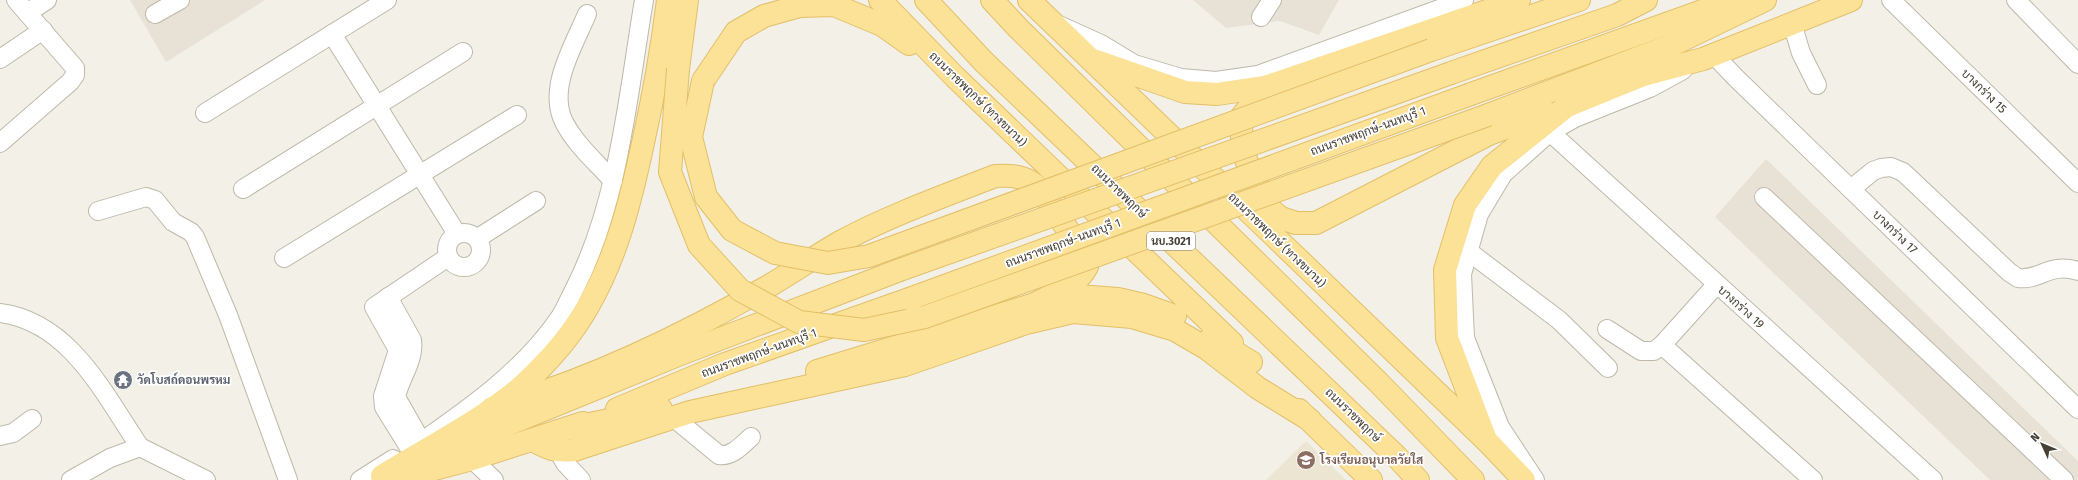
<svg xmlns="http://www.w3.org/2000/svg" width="2078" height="480" font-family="'Fira Sans',Sarabun,sans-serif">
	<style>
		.residential { fill: #e7e2d5 }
		.education { fill: #ece5d1 }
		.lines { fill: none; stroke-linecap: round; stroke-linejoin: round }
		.minor-casing { stroke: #bfb8aa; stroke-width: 20 }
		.major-casing { stroke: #e2bf67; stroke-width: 24 }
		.minor { stroke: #fff; stroke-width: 18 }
		.major { stroke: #fce297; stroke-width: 22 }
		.major-bridge-casing { stroke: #e2bf67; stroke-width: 24; stroke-linecap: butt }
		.major-bridge { stroke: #fce297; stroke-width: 22 }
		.labels { text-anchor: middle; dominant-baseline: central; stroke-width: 3.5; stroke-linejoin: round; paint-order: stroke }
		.shield { fill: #fff; stroke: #7e7972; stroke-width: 1 }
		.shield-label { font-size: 11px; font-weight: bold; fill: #464036 }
		.street-label { font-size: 12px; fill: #464036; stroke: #fff }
		.worship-label { font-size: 12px; font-weight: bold; fill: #5b616d; stroke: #fff; text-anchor: start }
		.education-label { font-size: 12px; font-weight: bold; fill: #785e54; stroke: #fff; text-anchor: start }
	</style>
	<rect width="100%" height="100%" fill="#f3f0e7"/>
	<g class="residential">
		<path d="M130,0h135l-99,62z"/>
		<path d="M1193,0h146l-20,35 -39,-14 -54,7z"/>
		<path d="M1766,159l312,302v19h-88l-275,-263z"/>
	</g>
	<path class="education" d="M1306,441l40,39h-80z"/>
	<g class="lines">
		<defs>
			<g id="minor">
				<path d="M1891,0l187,183"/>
				<path d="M2016,0l62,64"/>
				<path d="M27,13l20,-13"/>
				<path d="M155,14l25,-14"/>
				<path d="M587,14c-13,31 -40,74 -23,108 11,22 33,41 49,59"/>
				<path d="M1261,17l11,-17"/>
				<path d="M1792,23l9,30 16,32"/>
				<path d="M1059,25l42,19 33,20 47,14 35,3 42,-6 206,-75"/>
				<path d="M332,34l125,200"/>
				<path d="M1713,54l23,24 342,331"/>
				<path d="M0,59l43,-29"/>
				<path d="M205,113l182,-113"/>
				<path d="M1550,132l383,348"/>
				<path d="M0,143l70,-61 5,-7v-7l-59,-68"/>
				<path d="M243,189l220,-137"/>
				<path d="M1851,189l22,-18 8,-3 10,-1 12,5 106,100 9,6c22,3 31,-16 60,-7"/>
				<path d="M1764,197l300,283"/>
				<path d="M98,211l48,-14 9,3 18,22 18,10 4,5 33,78 60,165"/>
				<circle cx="464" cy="250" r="17"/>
				<path d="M478,238l58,-37"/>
				<path d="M1468,251l91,69 49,48"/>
				<path d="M284,258l233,-143"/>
				<path d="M1716,285l-54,60 151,135"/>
				<path d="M388,297l24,43c3,20 -12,38 -16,57l25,44"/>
				<path d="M0,313c70,9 104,81 140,134"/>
				<path d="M1607,329l34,22h13l8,-6"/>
				<path d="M674,418l45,37c13,2 23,-10 32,-18"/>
				<path d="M0,436l13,-3 19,-14"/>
				<path d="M418,444c52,-36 106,-74 142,-127 6,-9 10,-20 15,-29 44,-87 53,-193 69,-288"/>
				<path d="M410,449l-26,-42 -1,-11 15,-46 -24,-43 74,-50"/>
				<path d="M559,452l6,11 16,17"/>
				<path d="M472,459l22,21"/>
				<path d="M71,480l39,-22 30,-11 66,33"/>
				<path d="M360,480l33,-21"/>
				<path d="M1535,480l-35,-53 -35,-89 -3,-64 17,-60 24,-40 47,-42 25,-14 75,-30 33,-18"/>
			</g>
			<g id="major">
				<path d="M880,0l75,77 277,266"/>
				<path d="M926,0l58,62 413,395 21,23"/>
				<path d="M992,0l26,28 360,354 95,98"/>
				<path d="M1029,0l457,440 38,40"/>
				<path d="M1431,50l148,-50"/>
				<path d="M1096,61l89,31 32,2 48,-7 254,-87"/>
				<path d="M678,69l9,-69"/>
				<path d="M1451,73l166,-58 29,-15"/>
				<path d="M703,81l33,-49 28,-16 36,-10 34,-1 48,20 27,19"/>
				<path d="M1265,87l-25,32 4,36 21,50 16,13 15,5h20l173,-89 58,-21"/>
				<path d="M1471,94l262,-94"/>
				<path d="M1488,115l184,-70 93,-45"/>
				<path d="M1211,338l40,24"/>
				<path d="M817,371l218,-67 43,-8 40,3 26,6 31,11"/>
				<path d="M492,408c97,-27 188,-71 275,-121 26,-15 50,-32 75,-46 49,-26 102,-45 153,-65 18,-1 31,0 45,13l49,72c-6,23 -35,32 -54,43"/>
				<path d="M617,409l108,-45 184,-65"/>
				<path d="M1299,410l72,70"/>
				<path d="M571,428l90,-19"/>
				<path d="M532,440c17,9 23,12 42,10l116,-38 215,-47 121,-42 47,-11 59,5 43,13 31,18 52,40 52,32"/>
				<path d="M1486,440l-39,-102 -2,-68 20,-65 27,-39 75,-60 76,-31 60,-16 148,-59"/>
				<path d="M443,451l235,-96 219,-84"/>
				<path d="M382,476c45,-28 101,-56 140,-90 24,-22 49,-50 65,-78 30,-51 44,-109 56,-165 11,-49 19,-94 25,-143"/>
				<path d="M393,480l79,-21 111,-36"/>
			</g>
		</defs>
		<use href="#minor" class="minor-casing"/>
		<use href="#major" class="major-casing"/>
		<use href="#minor" class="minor"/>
		<use href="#major" class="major"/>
		<defs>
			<g id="major-bridge">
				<path d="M678,69l-8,103 29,73 41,45 59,32 65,8 61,-13 563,-202"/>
				<path d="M703,81l-12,56 15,60 26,33 43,23 53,10 41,-7 562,-206"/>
				<path d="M897,271l554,-198"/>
				<path d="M909,299l562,-205"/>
			</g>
		</defs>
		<use href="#major-bridge" class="major-bridge-casing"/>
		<use href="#major-bridge" class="major-bridge"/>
	</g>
	<defs>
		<symbol id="temple-disc" viewBox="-11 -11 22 22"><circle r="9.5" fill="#6b7280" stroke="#fff"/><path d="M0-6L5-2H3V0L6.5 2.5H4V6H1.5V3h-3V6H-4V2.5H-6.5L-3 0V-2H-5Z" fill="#fff"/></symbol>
		<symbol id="school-disc" viewBox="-11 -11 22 22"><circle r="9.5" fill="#8d6e63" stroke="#fff"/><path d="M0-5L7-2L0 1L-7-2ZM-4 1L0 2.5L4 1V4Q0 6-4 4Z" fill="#fff"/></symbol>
	</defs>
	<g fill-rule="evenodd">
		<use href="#temple-disc" x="112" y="369" width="22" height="22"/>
		<use href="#school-disc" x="1295" y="449" width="22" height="22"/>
	</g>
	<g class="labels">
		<rect class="shield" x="1147" y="232" width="48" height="18" rx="3"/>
		<g class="shield-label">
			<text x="1171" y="241">นบ.3021</text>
		</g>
		<g class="street-label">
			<text transform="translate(1984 91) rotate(44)">บางกร่าง 15</text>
			<text transform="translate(978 99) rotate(44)">ถนนราชพฤกษ์ (ทางขนาน)</text>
			<text transform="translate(1368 131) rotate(-20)">ถนนราชพฤกษ์-นนทบุรี 1</text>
			<text transform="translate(1119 191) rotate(44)">ถนนราชพฤกษ์</text>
			<text transform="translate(1895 232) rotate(44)">บางกร่าง 17</text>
			<text transform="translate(1277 240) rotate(44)">ถนนราชพฤกษ์ (ทางขนาน)</text>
			<text transform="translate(1063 243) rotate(-20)">ถนนราชพฤกษ์-นนทบุรี 1</text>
			<text transform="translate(1741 307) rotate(42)">บางกร่าง 19</text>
			<text transform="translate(759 353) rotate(-20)">ถนนราชพฤกษ์-นนทบุรี 1</text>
			<text transform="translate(1353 415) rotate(44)">ถนนราชพฤกษ์</text>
		</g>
		<g class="worship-label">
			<text x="137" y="380">วัดโบสถ์ดอนพรหม</text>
		</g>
		<g class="education-label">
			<text x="1320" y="460">โรงเรียนอนุบาลวัยใส</text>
		</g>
	</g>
	<g transform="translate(2042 444) rotate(314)" stroke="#ffffff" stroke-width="3" paint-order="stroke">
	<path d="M0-3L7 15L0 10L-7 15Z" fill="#464036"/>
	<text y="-6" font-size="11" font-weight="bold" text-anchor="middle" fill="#464036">N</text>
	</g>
</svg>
